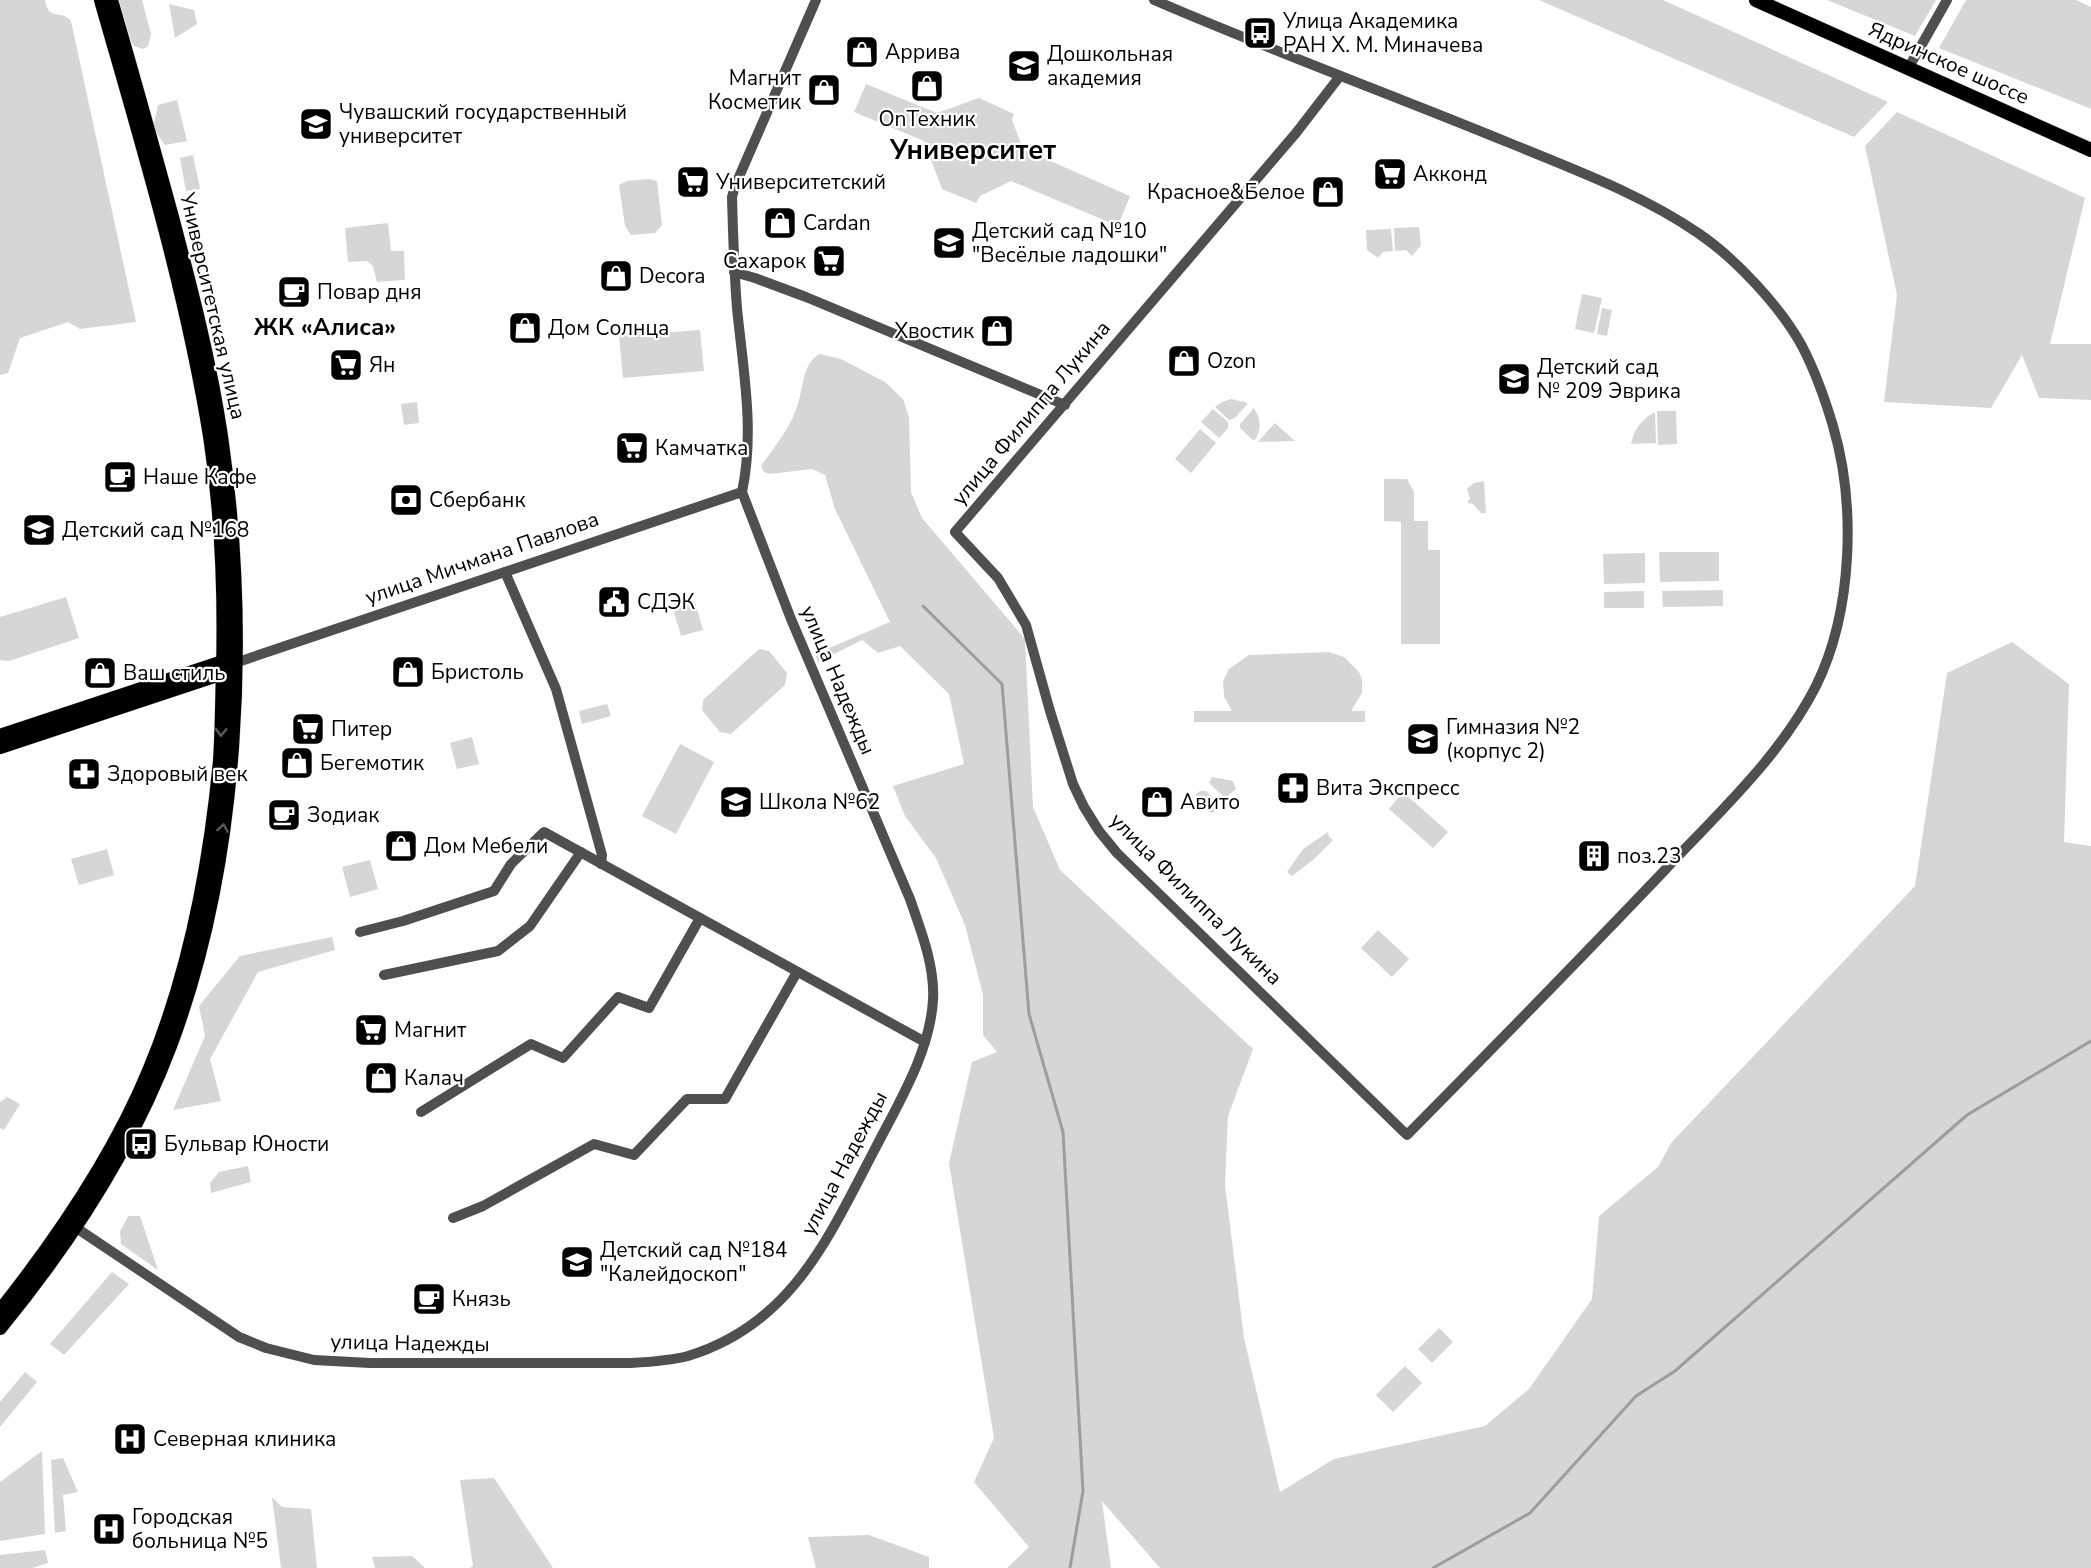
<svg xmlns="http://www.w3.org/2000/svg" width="2091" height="1568" font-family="'Nunito Sans',sans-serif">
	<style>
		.green { fill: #d6d6d6 }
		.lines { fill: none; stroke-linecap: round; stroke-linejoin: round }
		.stream { stroke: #9d9d9d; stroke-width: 3 }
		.major-casing { stroke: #dbdbdb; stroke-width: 15 }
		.minor { stroke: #4f4f4f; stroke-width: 10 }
		.major { stroke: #000; stroke-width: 14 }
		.oneway { stroke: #595959 }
		.labels { text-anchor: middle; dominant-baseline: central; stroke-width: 4.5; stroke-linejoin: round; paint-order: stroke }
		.poi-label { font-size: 21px; fill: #000; stroke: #fff; text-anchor: start }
		.street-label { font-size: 21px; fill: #000; stroke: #fff }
		.quarter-label { font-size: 24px; font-weight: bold; fill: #000; stroke: #fff }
		.district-label { font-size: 27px; font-weight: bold; fill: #000; stroke: #fff }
	</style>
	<rect width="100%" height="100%" fill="#fff"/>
	<g class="green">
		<path d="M0,0h45c4,23 15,8 26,21l65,301 -56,7 -12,-7 -48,16 -12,35 -8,2z"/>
		<path d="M119,0h23l9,34 -3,12 -5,3 -9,-3 -3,-5z"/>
		<path d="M1539,0h124l225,102 -34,35z"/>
		<path d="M1827,0h109l-21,36z"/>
		<path d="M1966,0h110l15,7v102l-152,-61z"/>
		<path d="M169,4l25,6 3,14 -22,14z"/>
		<path d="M866,84l71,29 42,-15 35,16 -2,6 11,29 107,47 -12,30 -107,-45 -31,15 -4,7 -34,-14 -18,-48 -70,-29z"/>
		<path d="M177,100l10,41 -22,4 -12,-17 5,-23z"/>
		<path d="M1897,112l188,86 -35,146h41v56l-52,-2 -17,-43 -31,53 -107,-6 13,-107 -32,-149z"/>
		<path d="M193,155l7,34 -14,2 -6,-33z"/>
		<path d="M649,179l8,2 5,44 -7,8 -24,2 -6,-9 -6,-41 8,-4z"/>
		<path d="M388,223l3,28h13l1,29 -28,2 -4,-16 -6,-5 -19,1 -3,-34z"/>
		<path d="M1419,227l2,18 -9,11 -6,-6 -11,1 -1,-23z"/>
		<path d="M1391,229l2,22 -10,1 -5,6 -11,-8 -1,-20z"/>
		<path d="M1582,294l20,4 -8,35 -19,-4z"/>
		<path d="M1602,308l10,2 -5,26 -10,-2z"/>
		<path d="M700,330l4,41 -81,7 -4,-42z"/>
		<path d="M820,354l21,5 44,23 18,17 6,18 2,75 11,26 103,121 8,168 27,63 193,179 -25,67 -3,69 19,153 36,154 54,-33 151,-33 44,-37 63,-90 7,-83 59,-49 13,-24 244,-257 32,-213 65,-31 57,42 -5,158 27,4v722h-931l-58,-67 9,67h-104l22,-21 -55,-65 20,-44 -45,-275 23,-101 25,-10 -14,-17v-40l-18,-70 -29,-67 -31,-42 -12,-30 71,-22 -15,-70 -49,-48 -22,7 -16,-13 -44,22 -3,-8 75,-32 -55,-113 -10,-34 -13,-6 -42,5 -6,-2 -3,-6c15,-21 32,-41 38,-66 5,-17 4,-37 21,-46z"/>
		<path d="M1231,399l17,4 -13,15 -6,2 -14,-13 7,-5z"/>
		<path d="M417,402l2,21 -15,2 -3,-21z"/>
		<path d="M1254,408c7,11 8,22 0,33l-14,-13v-4z"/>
		<path d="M1213,409l15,13v6l-9,10 -18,-16z"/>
		<path d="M1657,411h19l1,33 -19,1z"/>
		<path d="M1655,412l1,31 -25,1c3,-15 11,-25 24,-32z"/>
		<path d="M1275,423l20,18 -37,1z"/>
		<path d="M1200,429l16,14 -25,30 -16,-14z"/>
		<path d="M1384,479h23l7,13v29h14v29h12v94h-39v-122l-17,-1z"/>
		<path d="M1484,481l2,32h-5l-8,-9 -5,-1v-2l2,-3 -3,-9 7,-6z"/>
		<path d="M1659,552h60v29l-59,1z"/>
		<path d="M1645,553v30l-41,1 -1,-30z"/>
		<path d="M1723,590v16l-60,1 -1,-16z"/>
		<path d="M1644,591v17h-40v-16z"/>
		<path d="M66,597l13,41 -70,23 -9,-1v-43z"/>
		<path d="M695,602l8,28 -22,6 -8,-27z"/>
		<path d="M759,649l10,2 18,22 -2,12 -54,49 -11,-2 -18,-22 1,-10z"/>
		<path d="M1329,652l15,5 15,15 3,7v14l-11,18h14v11h-171v-11h38l-8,-15 -1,-15 6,-12 20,-14z"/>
		<path d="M607,704l4,12 -29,8 -3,-13z"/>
		<path d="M472,737l7,27 -22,5 -7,-26z"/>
		<path d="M680,744l34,18 -38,72 -34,-18z"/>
		<path d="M1212,777l21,4 3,8 -11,9 -16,-15z"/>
		<path d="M1200,791h6l12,11v4l-5,7c-7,-2 -17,-12 -17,-19z"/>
		<path d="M1403,792l45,40 -15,16 -44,-39z"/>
		<path d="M1328,832l1,5 4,3 -20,20 -21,16 -5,-4 16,-23z"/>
		<path d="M107,849l7,26 -35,10 -8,-26z"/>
		<path d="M370,860l8,29 -28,8 -8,-30z"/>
		<path d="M1378,930l31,29 -17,18 -31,-29z"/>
		<path d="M332,937l3,13 -77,22 -48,87 11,42 -48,9 32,-74 -6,-30 41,-50z"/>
		<path d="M7,1097l13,7 -16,26 -4,-2v-26z"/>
		<path d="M248,1166l3,16 -40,11 -1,-10 9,-11z"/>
		<path d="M128,1216h12l18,54 -37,-26 -1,-12z"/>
		<path d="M112,1272l17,12 -65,71 -14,-11z"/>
		<path d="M1439,1328l14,14 -21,21 -14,-14z"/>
		<path d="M1405,1366l17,17 -29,29 -17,-17z"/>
		<path d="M25,1372l12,10 -37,45v-25z"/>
		<path d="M42,1451l3,83 -45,7v-59z"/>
		<path d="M63,1458l15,34 -15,3 3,36 -11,2 -4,-73z"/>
		<path d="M494,1478l59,90h-83l3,-2 -13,-86z"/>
		<path d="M272,1497l10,10 29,2 6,59h-36z"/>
		<path d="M869,1535l60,22v11h-113l-8,-31z"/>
		<path d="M45,1550l3,13 -16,5h-32v-13z"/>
		<path d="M412,1556l13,12h-50l-3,-11z"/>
	</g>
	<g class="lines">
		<g class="stream">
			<path d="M923,606l79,78 27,330 34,118 20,359 -13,77"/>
			<path d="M1433,1568l97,-55 106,-117 39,-25 292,-256 124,-74"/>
		</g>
		<defs>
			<g id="major">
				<path d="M1756,0l335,150"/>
				<path d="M0,736l223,-74 6,1"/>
				<path d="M0,747l223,-74 6,-5"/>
				<path d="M0,1311c58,-73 113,-153 149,-240 41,-98 61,-205 71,-310 2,-30 2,-60 3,-90 2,-78 -1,-157 -13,-235 -24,-148 -68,-292 -109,-436"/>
				<path d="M0,1328c68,-83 132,-181 170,-282 70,-186 79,-415 51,-610 -11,-74 -30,-147 -49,-219 -20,-73 -40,-145 -61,-217"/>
			</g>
		</defs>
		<use href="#major" class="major-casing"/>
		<g class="minor">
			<path d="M1154,0c118,51 239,95 358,144 63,26 129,50 186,89 37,25 82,73 104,113 13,25 23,53 31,80 23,78 20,185 -17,260 -36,71 -98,127 -152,185 -85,89 -171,177 -257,264l-290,-282 -18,-22 -15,-24 -11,-23 -23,-73 -24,-86 -28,-47 -43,-46 341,-399 44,-57"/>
			<path d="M1909,67l38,-67"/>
			<path d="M734,272l21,6 51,19 259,108"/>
			<path d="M742,492c13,-61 1,-123 -5,-184 -3,-37 -4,-74 -5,-111l3,-11 81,-186"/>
			<path d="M505,572l51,117 46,166 -1,9"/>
			<path d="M235,663l507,-171"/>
			<path d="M360,932l43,-11 91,-30 17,-27 33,-32 381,210"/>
			<path d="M384,975l114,-24 32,-25 51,-74"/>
			<path d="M421,1112l110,-68 32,14 55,-61 31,11 51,-90"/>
			<path d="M453,1218l30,-12 111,-62 40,11 53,-56h38l72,-127"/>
			<path d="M75,1227l164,110 27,11 48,12 56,3h260c19,-1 39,-2 58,-7 105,-32 141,-120 188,-209 23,-45 54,-95 57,-147 2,-34 -12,-69 -23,-101l-119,-280 -49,-127"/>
		</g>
		<use href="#major" class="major"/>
	</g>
	<defs><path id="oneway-chevron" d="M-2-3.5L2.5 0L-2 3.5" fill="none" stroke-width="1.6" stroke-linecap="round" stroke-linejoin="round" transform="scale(1.5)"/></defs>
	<g class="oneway">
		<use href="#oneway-chevron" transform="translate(221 732) rotate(92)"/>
		<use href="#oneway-chevron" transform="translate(223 828) rotate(-81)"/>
	</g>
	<defs>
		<symbol id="bus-square" viewBox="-11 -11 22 22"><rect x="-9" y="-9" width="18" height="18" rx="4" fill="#000" stroke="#fff"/><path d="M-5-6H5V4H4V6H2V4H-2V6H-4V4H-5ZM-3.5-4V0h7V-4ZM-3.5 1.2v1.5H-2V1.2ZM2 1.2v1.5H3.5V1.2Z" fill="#fff"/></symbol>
		<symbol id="shop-square" viewBox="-11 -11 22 22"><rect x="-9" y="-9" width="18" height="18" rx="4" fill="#000" stroke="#fff"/><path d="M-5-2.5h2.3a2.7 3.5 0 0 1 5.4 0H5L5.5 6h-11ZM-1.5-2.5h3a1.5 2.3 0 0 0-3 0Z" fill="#fff"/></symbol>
		<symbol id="school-square" viewBox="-11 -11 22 22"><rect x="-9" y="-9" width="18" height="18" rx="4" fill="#000" stroke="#fff"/><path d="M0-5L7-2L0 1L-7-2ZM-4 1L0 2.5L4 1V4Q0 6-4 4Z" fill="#fff"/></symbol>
		<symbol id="university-square" viewBox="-11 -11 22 22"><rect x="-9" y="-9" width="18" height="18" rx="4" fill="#000" stroke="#fff"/><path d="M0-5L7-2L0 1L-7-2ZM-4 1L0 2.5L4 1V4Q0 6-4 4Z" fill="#fff"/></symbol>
		<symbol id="supermarket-square" viewBox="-11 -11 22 22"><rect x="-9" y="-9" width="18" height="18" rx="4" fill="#000" stroke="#fff"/><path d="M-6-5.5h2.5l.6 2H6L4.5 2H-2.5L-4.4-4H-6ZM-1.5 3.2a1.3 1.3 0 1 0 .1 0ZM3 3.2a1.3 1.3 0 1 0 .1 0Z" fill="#fff"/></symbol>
		<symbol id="cafe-square" viewBox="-11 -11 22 22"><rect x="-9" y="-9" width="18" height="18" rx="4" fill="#000" stroke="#fff"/><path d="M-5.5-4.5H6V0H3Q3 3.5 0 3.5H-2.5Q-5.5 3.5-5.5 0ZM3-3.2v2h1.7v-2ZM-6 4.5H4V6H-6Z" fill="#fff"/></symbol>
		<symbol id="bank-square" viewBox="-11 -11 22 22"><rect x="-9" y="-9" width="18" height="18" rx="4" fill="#000" stroke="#fff"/><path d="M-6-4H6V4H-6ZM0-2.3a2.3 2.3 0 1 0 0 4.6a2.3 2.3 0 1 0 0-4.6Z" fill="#fff"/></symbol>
		<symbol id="civic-square" viewBox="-11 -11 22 22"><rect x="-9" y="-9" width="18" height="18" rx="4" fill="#000" stroke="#fff"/><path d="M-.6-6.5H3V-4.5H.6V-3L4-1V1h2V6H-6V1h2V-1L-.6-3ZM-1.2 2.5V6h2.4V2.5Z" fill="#fff"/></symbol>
		<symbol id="pharmacy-square" viewBox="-11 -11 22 22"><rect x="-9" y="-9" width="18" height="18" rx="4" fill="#000" stroke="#fff"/><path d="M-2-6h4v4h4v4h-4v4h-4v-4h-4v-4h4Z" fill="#fff"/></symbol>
		<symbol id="building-square" viewBox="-11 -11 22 22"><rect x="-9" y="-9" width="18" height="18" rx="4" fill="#000" stroke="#fff"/><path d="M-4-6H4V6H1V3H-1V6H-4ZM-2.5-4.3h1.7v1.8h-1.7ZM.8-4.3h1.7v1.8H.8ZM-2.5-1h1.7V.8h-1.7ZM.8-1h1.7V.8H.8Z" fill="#fff"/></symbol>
		<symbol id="hospital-square" viewBox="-11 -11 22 22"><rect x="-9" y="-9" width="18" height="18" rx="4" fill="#000" stroke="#fff"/><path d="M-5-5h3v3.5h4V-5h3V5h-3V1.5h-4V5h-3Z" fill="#fff"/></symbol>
	</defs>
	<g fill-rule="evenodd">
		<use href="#bus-square" x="1241" y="14" width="38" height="38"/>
		<use href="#shop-square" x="843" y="33" width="38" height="38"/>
		<use href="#school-square" x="1005" y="47" width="38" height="38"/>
		<use href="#shop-square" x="908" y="67" width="38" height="38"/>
		<use href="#shop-square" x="805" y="71" width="38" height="38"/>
		<use href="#university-square" x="297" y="105" width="38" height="38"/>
		<use href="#supermarket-square" x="1371" y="155" width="38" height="38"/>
		<use href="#supermarket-square" x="674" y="163" width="38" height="38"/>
		<use href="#shop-square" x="1309" y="173" width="38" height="38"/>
		<use href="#shop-square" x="761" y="204" width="38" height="38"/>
		<use href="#school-square" x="930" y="224" width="38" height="38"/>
		<use href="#supermarket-square" x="810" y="242" width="38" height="38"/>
		<use href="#shop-square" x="597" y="257" width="38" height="38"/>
		<use href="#cafe-square" x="275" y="273" width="38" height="38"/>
		<use href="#shop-square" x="506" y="309" width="38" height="38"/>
		<use href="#shop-square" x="978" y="312" width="38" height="38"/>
		<use href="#shop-square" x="1165" y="342" width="38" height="38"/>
		<use href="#supermarket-square" x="327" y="346" width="38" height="38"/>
		<use href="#school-square" x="1495" y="360" width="38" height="38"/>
		<use href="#supermarket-square" x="613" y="429" width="38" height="38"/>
		<use href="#cafe-square" x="101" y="458" width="38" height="38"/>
		<use href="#bank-square" x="387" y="481" width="38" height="38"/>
		<use href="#school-square" x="20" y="511" width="38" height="38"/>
		<use href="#civic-square" x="595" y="583" width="38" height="38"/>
		<use href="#shop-square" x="389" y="653" width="38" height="38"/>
		<use href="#shop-square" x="81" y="654" width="38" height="38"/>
		<use href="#supermarket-square" x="289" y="710" width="38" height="38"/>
		<use href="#school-square" x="1404" y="720" width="38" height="38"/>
		<use href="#shop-square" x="278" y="744" width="38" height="38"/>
		<use href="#pharmacy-square" x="65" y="755" width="38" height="38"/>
		<use href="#pharmacy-square" x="1274" y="769" width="38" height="38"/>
		<use href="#school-square" x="717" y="783" width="38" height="38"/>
		<use href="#shop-square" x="1138" y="783" width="38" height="38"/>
		<use href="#cafe-square" x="265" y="796" width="38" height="38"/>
		<use href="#shop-square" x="382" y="827" width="38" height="38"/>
		<use href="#building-square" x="1575" y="837" width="38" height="38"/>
		<use href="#supermarket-square" x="352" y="1011" width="38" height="38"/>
		<use href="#shop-square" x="362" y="1059" width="38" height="38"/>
		<use href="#bus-square" x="122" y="1125" width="38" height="38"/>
		<use href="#school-square" x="558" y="1243" width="38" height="38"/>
		<use href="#cafe-square" x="410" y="1280" width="38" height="38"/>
		<use href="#hospital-square" x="111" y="1420" width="38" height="38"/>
		<use href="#hospital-square" x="90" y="1510" width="38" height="38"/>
	</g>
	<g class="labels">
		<g class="poi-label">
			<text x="1283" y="21">Улица Академика<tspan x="1283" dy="24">РАН Х. М. Миначева</tspan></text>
			<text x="885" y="52">Аррива</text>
			<text x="1047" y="54">Дошкольная<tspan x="1047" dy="24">академия</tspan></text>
			<text x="801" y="78" text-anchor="end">Магнит<tspan x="801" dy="24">Косметик</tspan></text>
			<text x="339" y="112">Чувашский государственный<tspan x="339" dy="24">университет</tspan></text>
			<text x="927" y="119" text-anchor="middle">OnТехник</text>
			<text x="1413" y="174">Акконд</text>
			<text x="716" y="182">Университетский</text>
			<text x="1305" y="192" text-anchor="end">Красное&amp;Белое</text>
			<text x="803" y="223">Cardan</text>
			<text x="972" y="231">Детский сад №10<tspan x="972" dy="24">"Весёлые ладошки"</tspan></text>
			<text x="806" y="261" text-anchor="end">Сахарок</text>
			<text x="639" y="276">Decora</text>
			<text x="317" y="292">Повар дня</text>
			<text x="548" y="328">Дом Солнца</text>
			<text x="974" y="331" text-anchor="end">Хвостик</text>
			<text x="1207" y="361">Ozon</text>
			<text x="369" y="365">Ян</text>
			<text x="1537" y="367">Детский сад<tspan x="1537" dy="24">№ 209 Эврика</tspan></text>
			<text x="655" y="448">Камчатка</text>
			<text x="143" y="477">Наше Кафе</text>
			<text x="429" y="500">Сбербанк</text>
			<text x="62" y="530">Детский сад №168</text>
			<text x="637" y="602">СДЭК</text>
			<text x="431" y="672">Бристоль</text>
			<text x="123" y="673">Ваш стиль</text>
			<text x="1446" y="727">Гимназия №2<tspan x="1446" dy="24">(корпус 2)</tspan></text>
			<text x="331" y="729">Питер</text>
			<text x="320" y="763">Бегемотик</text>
			<text x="107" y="774">Здоровый век</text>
			<text x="1316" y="788">Вита Экспресс</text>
			<text x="759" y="802">Школа №62</text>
			<text x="1180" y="802">Авито</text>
			<text x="307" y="815">Зодиак</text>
			<text x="424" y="846">Дом Мебели</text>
			<text x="1617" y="856">поз.23</text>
			<text x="394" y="1030">Магнит</text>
			<text x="404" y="1078">Калач</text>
			<text x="164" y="1144">Бульвар Юности</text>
			<text x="600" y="1250">Детский сад №184<tspan x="600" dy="24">"Калейдоскоп"</tspan></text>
			<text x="452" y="1299">Князь</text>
			<text x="153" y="1439">Северная клиника</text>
			<text x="132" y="1517">Городская<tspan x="132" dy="24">больница №5</tspan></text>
		</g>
		<g class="street-label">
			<text transform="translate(1949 63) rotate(24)">Ядринское шоссе</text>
			<text transform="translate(213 306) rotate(77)">Университетская улица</text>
			<text transform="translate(1031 413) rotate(-50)">улица Филиппа Лукина</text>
			<text transform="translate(482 558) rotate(-19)">улица Мичмана Павлова</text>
			<text transform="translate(838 680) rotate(67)">улица Надежды</text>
			<text transform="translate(1196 899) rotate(45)">улица Филиппа Лукина</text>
			<text transform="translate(844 1163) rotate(-62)">улица Надежды</text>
			<text transform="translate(410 1343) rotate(1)">улица Надежды</text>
		</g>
		<g class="quarter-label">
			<text x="325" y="327">ЖК «Алиса»</text>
		</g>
		<g class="district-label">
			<text x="973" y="150">Университет</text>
		</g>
	</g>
</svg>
